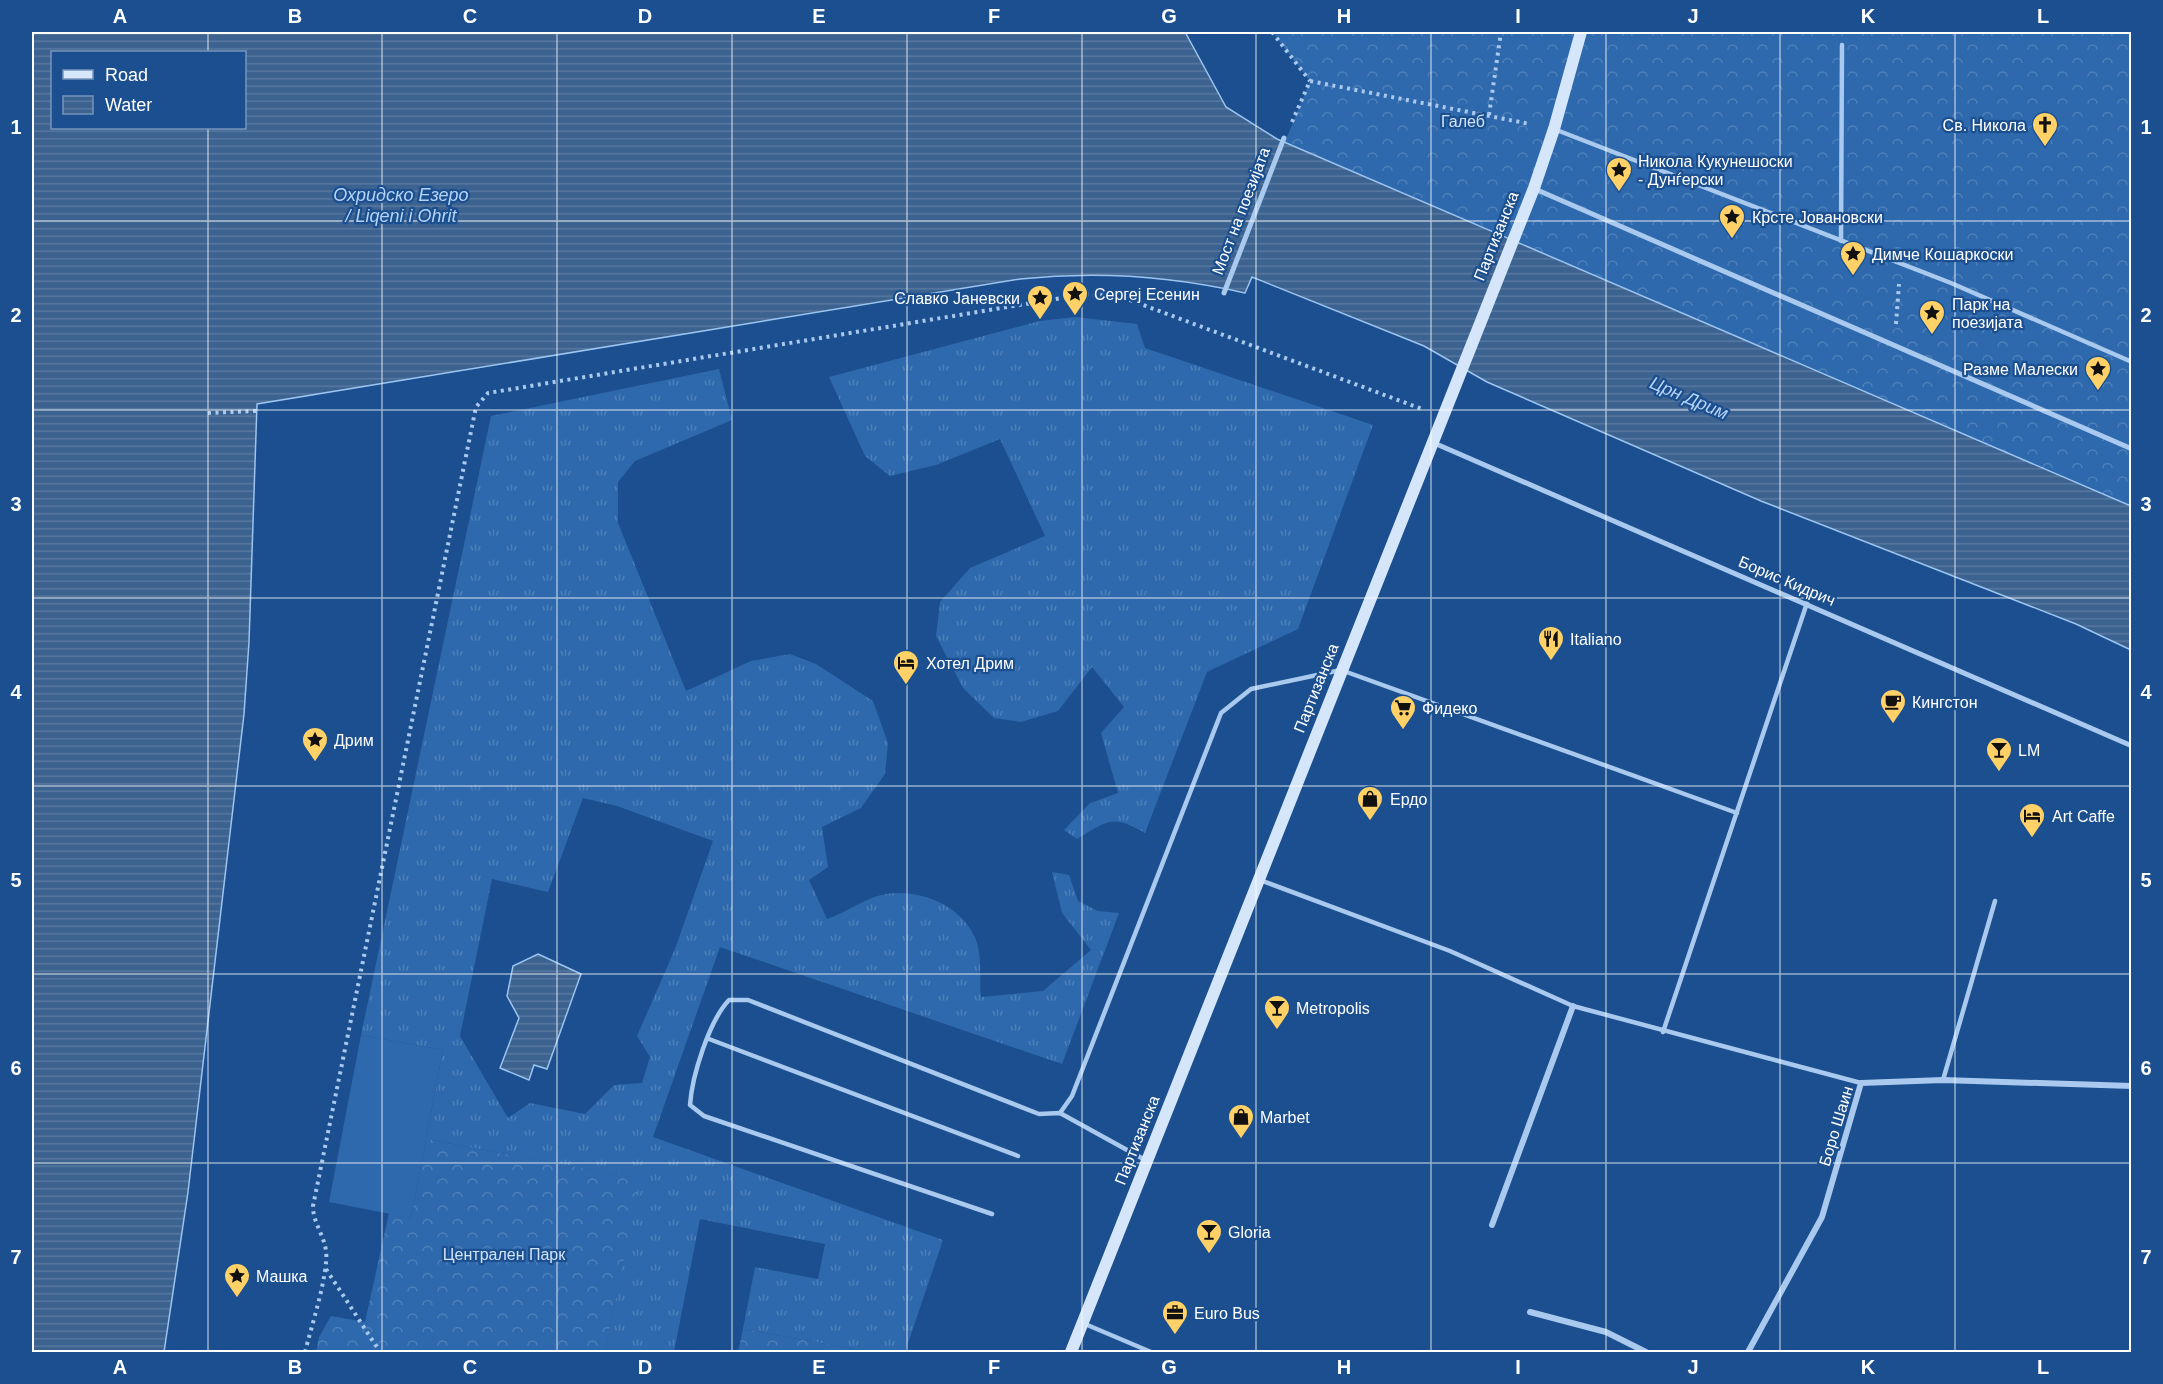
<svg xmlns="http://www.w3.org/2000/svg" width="2163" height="1384" font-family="Helvetica,sans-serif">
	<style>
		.grass { fill: url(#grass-tufts); fill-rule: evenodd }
		.forest { fill: url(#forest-crowns) }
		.pitch { fill: #2e69ad }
		.water { fill: url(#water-rules); stroke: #9cc4f0; stroke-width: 1.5; fill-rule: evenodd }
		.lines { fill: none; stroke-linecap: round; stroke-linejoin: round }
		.path { stroke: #a9c9ee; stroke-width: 4; stroke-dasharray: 3 4.5; stroke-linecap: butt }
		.service { stroke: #a9c9ee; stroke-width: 4.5 }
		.pedestrian { stroke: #a9c9ee; stroke-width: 5 }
		.minor { stroke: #a9c9ee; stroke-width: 6 }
		.secondary { stroke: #d6e6fa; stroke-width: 12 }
		.grid { fill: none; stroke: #fff; stroke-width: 1.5; stroke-opacity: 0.55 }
		.labels { text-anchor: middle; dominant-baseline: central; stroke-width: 4.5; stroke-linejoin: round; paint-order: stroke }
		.park-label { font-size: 16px; fill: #cfe3fa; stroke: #1b4f8f }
		.poi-label { font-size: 16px; fill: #fff; stroke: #1b4f8f; text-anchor: start }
		.street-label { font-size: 16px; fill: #fff; stroke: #1b4f8f }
		.water-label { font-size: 18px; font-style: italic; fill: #b5d3f5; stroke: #1b4f8f }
		.neatline { fill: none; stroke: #fff; stroke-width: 2 }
		.grid-label { font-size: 20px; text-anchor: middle; font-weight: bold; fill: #fff }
	</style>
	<defs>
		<pattern id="grass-tufts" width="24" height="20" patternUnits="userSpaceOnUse" patternTransform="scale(1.5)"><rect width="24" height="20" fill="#2e69ad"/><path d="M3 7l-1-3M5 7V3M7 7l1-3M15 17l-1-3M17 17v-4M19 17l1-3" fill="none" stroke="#4d80b9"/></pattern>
		<pattern id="forest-crowns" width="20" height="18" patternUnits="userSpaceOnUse" patternTransform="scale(1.5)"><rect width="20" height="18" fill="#2e69ad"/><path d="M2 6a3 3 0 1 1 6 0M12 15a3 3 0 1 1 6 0" fill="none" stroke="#4d80b9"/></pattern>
		<pattern id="water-rules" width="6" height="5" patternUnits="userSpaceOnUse" patternTransform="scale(1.5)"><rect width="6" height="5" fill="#3c6290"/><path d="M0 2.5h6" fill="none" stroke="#597aa1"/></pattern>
	</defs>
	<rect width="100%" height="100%" fill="#1b4f8f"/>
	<g class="grass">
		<path d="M1075,317l62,7 8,24 228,77 -75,204 -91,43 -62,161c-33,-19 -37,-13 -68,6l-13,-9 26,-27 28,-10 -17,-60 23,-26 -32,-40 -34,44 -37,11 -27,-4 -31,-30 -27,-52 4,-34 30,-34 75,-32 -45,-97 -64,26 -46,11 -25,-20 -36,-79 211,-56z"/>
		<path d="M719,369l13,51 -97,41 -17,21v41l68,168 65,-30 39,-7 26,10 57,37 15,42 -3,31 -24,34 -39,19 6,40 -19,13 18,39c19,-6 39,-22 59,-25 34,-5 75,11 89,44 8,18 4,41 6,59l62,-6 48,-41 -29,-37 -10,-41 17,3 9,26 20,10 21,2 -57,151 -342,-117 -67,190 290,103 -38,112h-35l-127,-23 12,-62 63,12 7,-35 -125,-25 -26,133h-69l34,-173 -213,-40 17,-89 -82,-15 130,-619zM583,798l34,8 96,35 -38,108 -38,87 13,21 -8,26 -28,2 -29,29 -55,-11 -22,15 -48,-82 32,-157 56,13z"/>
	</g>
	<g class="forest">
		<path d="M1272,32h859v474l-846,-364 25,-61z"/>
		<path d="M426,1139l214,40 -35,173h-289l3,-15 12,-21 34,6 24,-109 22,5z"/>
		<path d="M743,1329l127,23h-132z"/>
	</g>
	<path class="pitch" d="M361,1035l82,15 -32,168 -82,-16z"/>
	<g class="water">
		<path d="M32,32h1153l41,75 51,32 854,367v144l-55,-26 -315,-123 -274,-119 -63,-36 -172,-69 -7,16c-74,-17 -149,-22 -225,-14l-763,125 -8,238 -5,72 -56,478 -24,160h-132zM52,52h192v76h-192z"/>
		<path d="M538,954l43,20 -34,95 -13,-4 -5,15 -29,-12 19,-50 -12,-22 6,-30z"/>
	</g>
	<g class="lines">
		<g class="path">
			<path d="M1272,32l38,49"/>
			<path d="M1489,115l12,-83"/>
			<path d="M1292,122l18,-41 220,43"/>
			<path d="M1896,324l3,-40"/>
			<path d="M208,413l48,-2"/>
			<path d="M326,1269l54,83"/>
			<path d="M305,1352c6,-24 24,-80 21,-101 -2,-16 -13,-28 -13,-45l163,-799 12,-14 598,-99 33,2 303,113"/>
		</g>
		<g class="service">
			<path d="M1554,129l397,154 181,79"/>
			<path d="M1841,241l1,-196"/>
			<path d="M1260,880l190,71 123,55 288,77"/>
			<path d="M1663,1032l144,-429"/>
			<path d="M709,1039l309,117"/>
			<path d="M1943,1080l52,-179"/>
			<path d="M1060,1113l12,-17 149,-383 30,-24 90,-19 396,143"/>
			<path d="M992,1214l-288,-98 -14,-11c2,-29 19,-84 39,-105h19l291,114 21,-1 87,48"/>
			<path d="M1085,1324l66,28"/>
		</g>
		<g class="pedestrian">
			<path d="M1535,189l597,260"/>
			<path d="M1224,293l60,-155"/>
			<path d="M1434,443l698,303"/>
		</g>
		<g class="minor">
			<path d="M1492,1225l81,-219"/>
			<path d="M1530,1312l76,20 40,20"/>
			<path d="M1748,1352l74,-135 39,-134 82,-3 189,6"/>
		</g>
		<path class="secondary" d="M1071,1352l463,-1164 20,-59 27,-97"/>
	</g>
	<path class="grid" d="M208,32v20M382,32v1320M557,32v1320M732,32v1320M907,32v1320M1082,32v1320M1256,32v1320M1431,32v1320M1606,32v1320M1780,32v1320M1955,32v1320M208,128v1224M32,221h2100M32,410h2100M32,598h2100M32,786h2100M32,974h2100M32,1163h2100"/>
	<defs>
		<symbol id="church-pin" viewBox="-11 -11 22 30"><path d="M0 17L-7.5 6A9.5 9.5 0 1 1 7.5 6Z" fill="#ffd166" stroke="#1b4f8f"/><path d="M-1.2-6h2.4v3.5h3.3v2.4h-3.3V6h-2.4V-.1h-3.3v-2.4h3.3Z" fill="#111"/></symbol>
		<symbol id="sight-pin" viewBox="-11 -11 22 30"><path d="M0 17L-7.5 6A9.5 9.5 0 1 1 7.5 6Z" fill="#ffd166" stroke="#1b4f8f"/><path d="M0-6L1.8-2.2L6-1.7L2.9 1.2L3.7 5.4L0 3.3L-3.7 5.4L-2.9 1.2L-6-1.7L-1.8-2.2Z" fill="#111"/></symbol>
		<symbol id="restaurant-pin" viewBox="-11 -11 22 30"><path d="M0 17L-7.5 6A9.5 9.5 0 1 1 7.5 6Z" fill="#ffd166" stroke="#1b4f8f"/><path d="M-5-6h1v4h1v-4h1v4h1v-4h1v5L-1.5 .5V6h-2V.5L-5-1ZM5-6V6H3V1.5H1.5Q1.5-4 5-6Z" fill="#111"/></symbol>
		<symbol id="hotel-pin" viewBox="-11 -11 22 30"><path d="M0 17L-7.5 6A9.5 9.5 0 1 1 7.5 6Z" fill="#ffd166" stroke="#1b4f8f"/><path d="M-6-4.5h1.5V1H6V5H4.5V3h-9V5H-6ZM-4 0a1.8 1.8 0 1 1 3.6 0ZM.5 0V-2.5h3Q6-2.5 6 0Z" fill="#111"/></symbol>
		<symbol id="cafe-pin" viewBox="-11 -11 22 30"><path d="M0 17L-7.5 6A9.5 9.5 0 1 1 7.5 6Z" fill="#ffd166" stroke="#1b4f8f"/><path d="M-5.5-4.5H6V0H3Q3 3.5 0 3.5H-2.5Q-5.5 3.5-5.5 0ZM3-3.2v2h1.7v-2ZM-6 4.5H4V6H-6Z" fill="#111"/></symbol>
		<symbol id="supermarket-pin" viewBox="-11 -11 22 30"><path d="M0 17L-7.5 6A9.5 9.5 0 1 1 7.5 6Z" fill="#ffd166" stroke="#1b4f8f"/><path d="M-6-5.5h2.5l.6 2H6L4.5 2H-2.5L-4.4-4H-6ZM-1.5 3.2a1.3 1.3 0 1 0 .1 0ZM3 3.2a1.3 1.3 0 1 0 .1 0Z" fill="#111"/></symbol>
		<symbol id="bar-pin" viewBox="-11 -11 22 30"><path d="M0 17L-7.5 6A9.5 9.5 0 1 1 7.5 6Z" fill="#ffd166" stroke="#1b4f8f"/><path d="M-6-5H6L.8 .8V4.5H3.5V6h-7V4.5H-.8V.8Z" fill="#111"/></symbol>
		<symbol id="shop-pin" viewBox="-11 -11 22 30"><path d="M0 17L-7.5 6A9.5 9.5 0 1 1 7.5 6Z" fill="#ffd166" stroke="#1b4f8f"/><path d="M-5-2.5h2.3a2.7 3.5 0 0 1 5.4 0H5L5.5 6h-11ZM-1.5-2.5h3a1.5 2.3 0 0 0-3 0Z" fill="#111"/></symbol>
		<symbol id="office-pin" viewBox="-11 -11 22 30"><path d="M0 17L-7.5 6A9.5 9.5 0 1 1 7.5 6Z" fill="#ffd166" stroke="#1b4f8f"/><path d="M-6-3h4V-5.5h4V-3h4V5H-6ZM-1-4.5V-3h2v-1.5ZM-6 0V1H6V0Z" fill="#111"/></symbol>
	</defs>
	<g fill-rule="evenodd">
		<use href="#church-pin" x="2030" y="110" width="30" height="40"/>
		<use href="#sight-pin" x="1604" y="155" width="30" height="40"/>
		<use href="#sight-pin" x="1717" y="202" width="30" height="40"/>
		<use href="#sight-pin" x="1838" y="239" width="30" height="40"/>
		<use href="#sight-pin" x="1060" y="279" width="30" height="40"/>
		<use href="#sight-pin" x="1025" y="283" width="30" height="40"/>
		<use href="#sight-pin" x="1917" y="298" width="30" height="40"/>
		<use href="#sight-pin" x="2083" y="354" width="30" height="40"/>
		<use href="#restaurant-pin" x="1536" y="624" width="30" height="40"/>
		<use href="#hotel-pin" x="891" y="648" width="30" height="40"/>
		<use href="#cafe-pin" x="1878" y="687" width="30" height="40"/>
		<use href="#supermarket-pin" x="1388" y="693" width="30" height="40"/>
		<use href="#sight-pin" x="300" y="725" width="30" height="40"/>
		<use href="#bar-pin" x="1984" y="735" width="30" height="40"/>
		<use href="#shop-pin" x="1355" y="784" width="30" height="40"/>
		<use href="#hotel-pin" x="2017" y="801" width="30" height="40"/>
		<use href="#bar-pin" x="1262" y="993" width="30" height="40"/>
		<use href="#shop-pin" x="1226" y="1102" width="30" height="40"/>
		<use href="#bar-pin" x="1194" y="1217" width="30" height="40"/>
		<use href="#sight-pin" x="222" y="1261" width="30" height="40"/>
		<use href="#office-pin" x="1160" y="1298" width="30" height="40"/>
	</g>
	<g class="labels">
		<g class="park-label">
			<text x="1463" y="121">Галеб</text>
			<text x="504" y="1254">Централен Парк</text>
		</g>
		<g class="poi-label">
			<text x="2026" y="125" text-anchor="end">Св. Никола</text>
			<text x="1638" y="161">Никола Кукунешоски<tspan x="1638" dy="18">- Дунѓерски</tspan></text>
			<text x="1752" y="217">Крсте Јовановски</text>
			<text x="1872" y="254">Димче Кошаркоски</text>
			<text x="1094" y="294">Сергеј Есенин</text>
			<text x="1020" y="298" text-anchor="end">Славко Јаневски</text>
			<text x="1952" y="304">Парк на<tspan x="1952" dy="18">поезијата</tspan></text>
			<text x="2078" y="369" text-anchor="end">Разме Малески</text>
			<text x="1570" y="639">Italiano</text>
			<text x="926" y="663">Хотел Дрим</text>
			<text x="1912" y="702">Кингстон</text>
			<text x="1422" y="708">Фидеко</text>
			<text x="334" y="740">Дрим</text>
			<text x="2018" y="750">LM</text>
			<text x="1390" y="799">Ердо</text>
			<text x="2052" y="816">Art Caffe</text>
			<text x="1296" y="1008">Metropolis</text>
			<text x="1260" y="1117">Marbet</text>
			<text x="1228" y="1232">Gloria</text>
			<text x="256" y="1276">Машка</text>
			<text x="1194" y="1313">Euro Bus</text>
		</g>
		<g class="street-label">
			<text transform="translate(1241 211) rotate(-69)">Мост на поезијата</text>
			<text transform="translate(1496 236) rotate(-68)">Партизанска</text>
			<text transform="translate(1787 581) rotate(23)">Борис Кидрич</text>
			<text transform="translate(1316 688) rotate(-68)">Партизанска</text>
			<text transform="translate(1836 1126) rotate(-73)">Боро Шаин</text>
			<text transform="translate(1137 1140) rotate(-68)">Партизанска</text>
		</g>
		<g class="water-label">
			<text x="401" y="195">Охридско Езеро<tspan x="401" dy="21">/ Liqeni i Ohrit</tspan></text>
			<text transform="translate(1689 398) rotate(23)">Црн Дрим</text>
		</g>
	</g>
	<rect width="2163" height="1384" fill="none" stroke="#1b4f8f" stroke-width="66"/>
	<rect x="51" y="51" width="195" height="78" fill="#1b4f8f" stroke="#7695bc" stroke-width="1.5"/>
	<rect x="63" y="70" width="30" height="9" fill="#d6e6fa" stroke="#7695bc" stroke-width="1.5"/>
	<text x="105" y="81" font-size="18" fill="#ffffff">Road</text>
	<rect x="63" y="96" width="30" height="18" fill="url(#water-rules)" stroke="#7695bc" stroke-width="1.5"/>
	<text x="105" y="111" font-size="18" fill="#ffffff">Water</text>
	<rect x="33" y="33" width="2097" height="1318" class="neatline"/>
	<g class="grid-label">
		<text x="120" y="23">A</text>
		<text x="295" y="23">B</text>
		<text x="470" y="23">C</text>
		<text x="645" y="23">D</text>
		<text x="819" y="23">E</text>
		<text x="994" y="23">F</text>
		<text x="1169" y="23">G</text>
		<text x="1344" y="23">H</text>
		<text x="1518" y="23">I</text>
		<text x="1693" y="23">J</text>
		<text x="1868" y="23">K</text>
		<text x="2043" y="23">L</text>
		<text x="16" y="134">1</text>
		<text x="2146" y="134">1</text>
		<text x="16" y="322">2</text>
		<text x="2146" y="322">2</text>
		<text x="16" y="511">3</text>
		<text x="2146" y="511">3</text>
		<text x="16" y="699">4</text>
		<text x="2146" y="699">4</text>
		<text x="16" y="887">5</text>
		<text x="2146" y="887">5</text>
		<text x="16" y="1075">6</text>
		<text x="2146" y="1075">6</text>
		<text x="16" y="1264">7</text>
		<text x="2146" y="1264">7</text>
		<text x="120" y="1374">A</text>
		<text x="295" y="1374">B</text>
		<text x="470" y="1374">C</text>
		<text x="645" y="1374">D</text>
		<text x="819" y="1374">E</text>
		<text x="994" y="1374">F</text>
		<text x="1169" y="1374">G</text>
		<text x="1344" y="1374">H</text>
		<text x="1518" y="1374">I</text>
		<text x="1693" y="1374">J</text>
		<text x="1868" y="1374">K</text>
		<text x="2043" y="1374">L</text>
	</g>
</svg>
